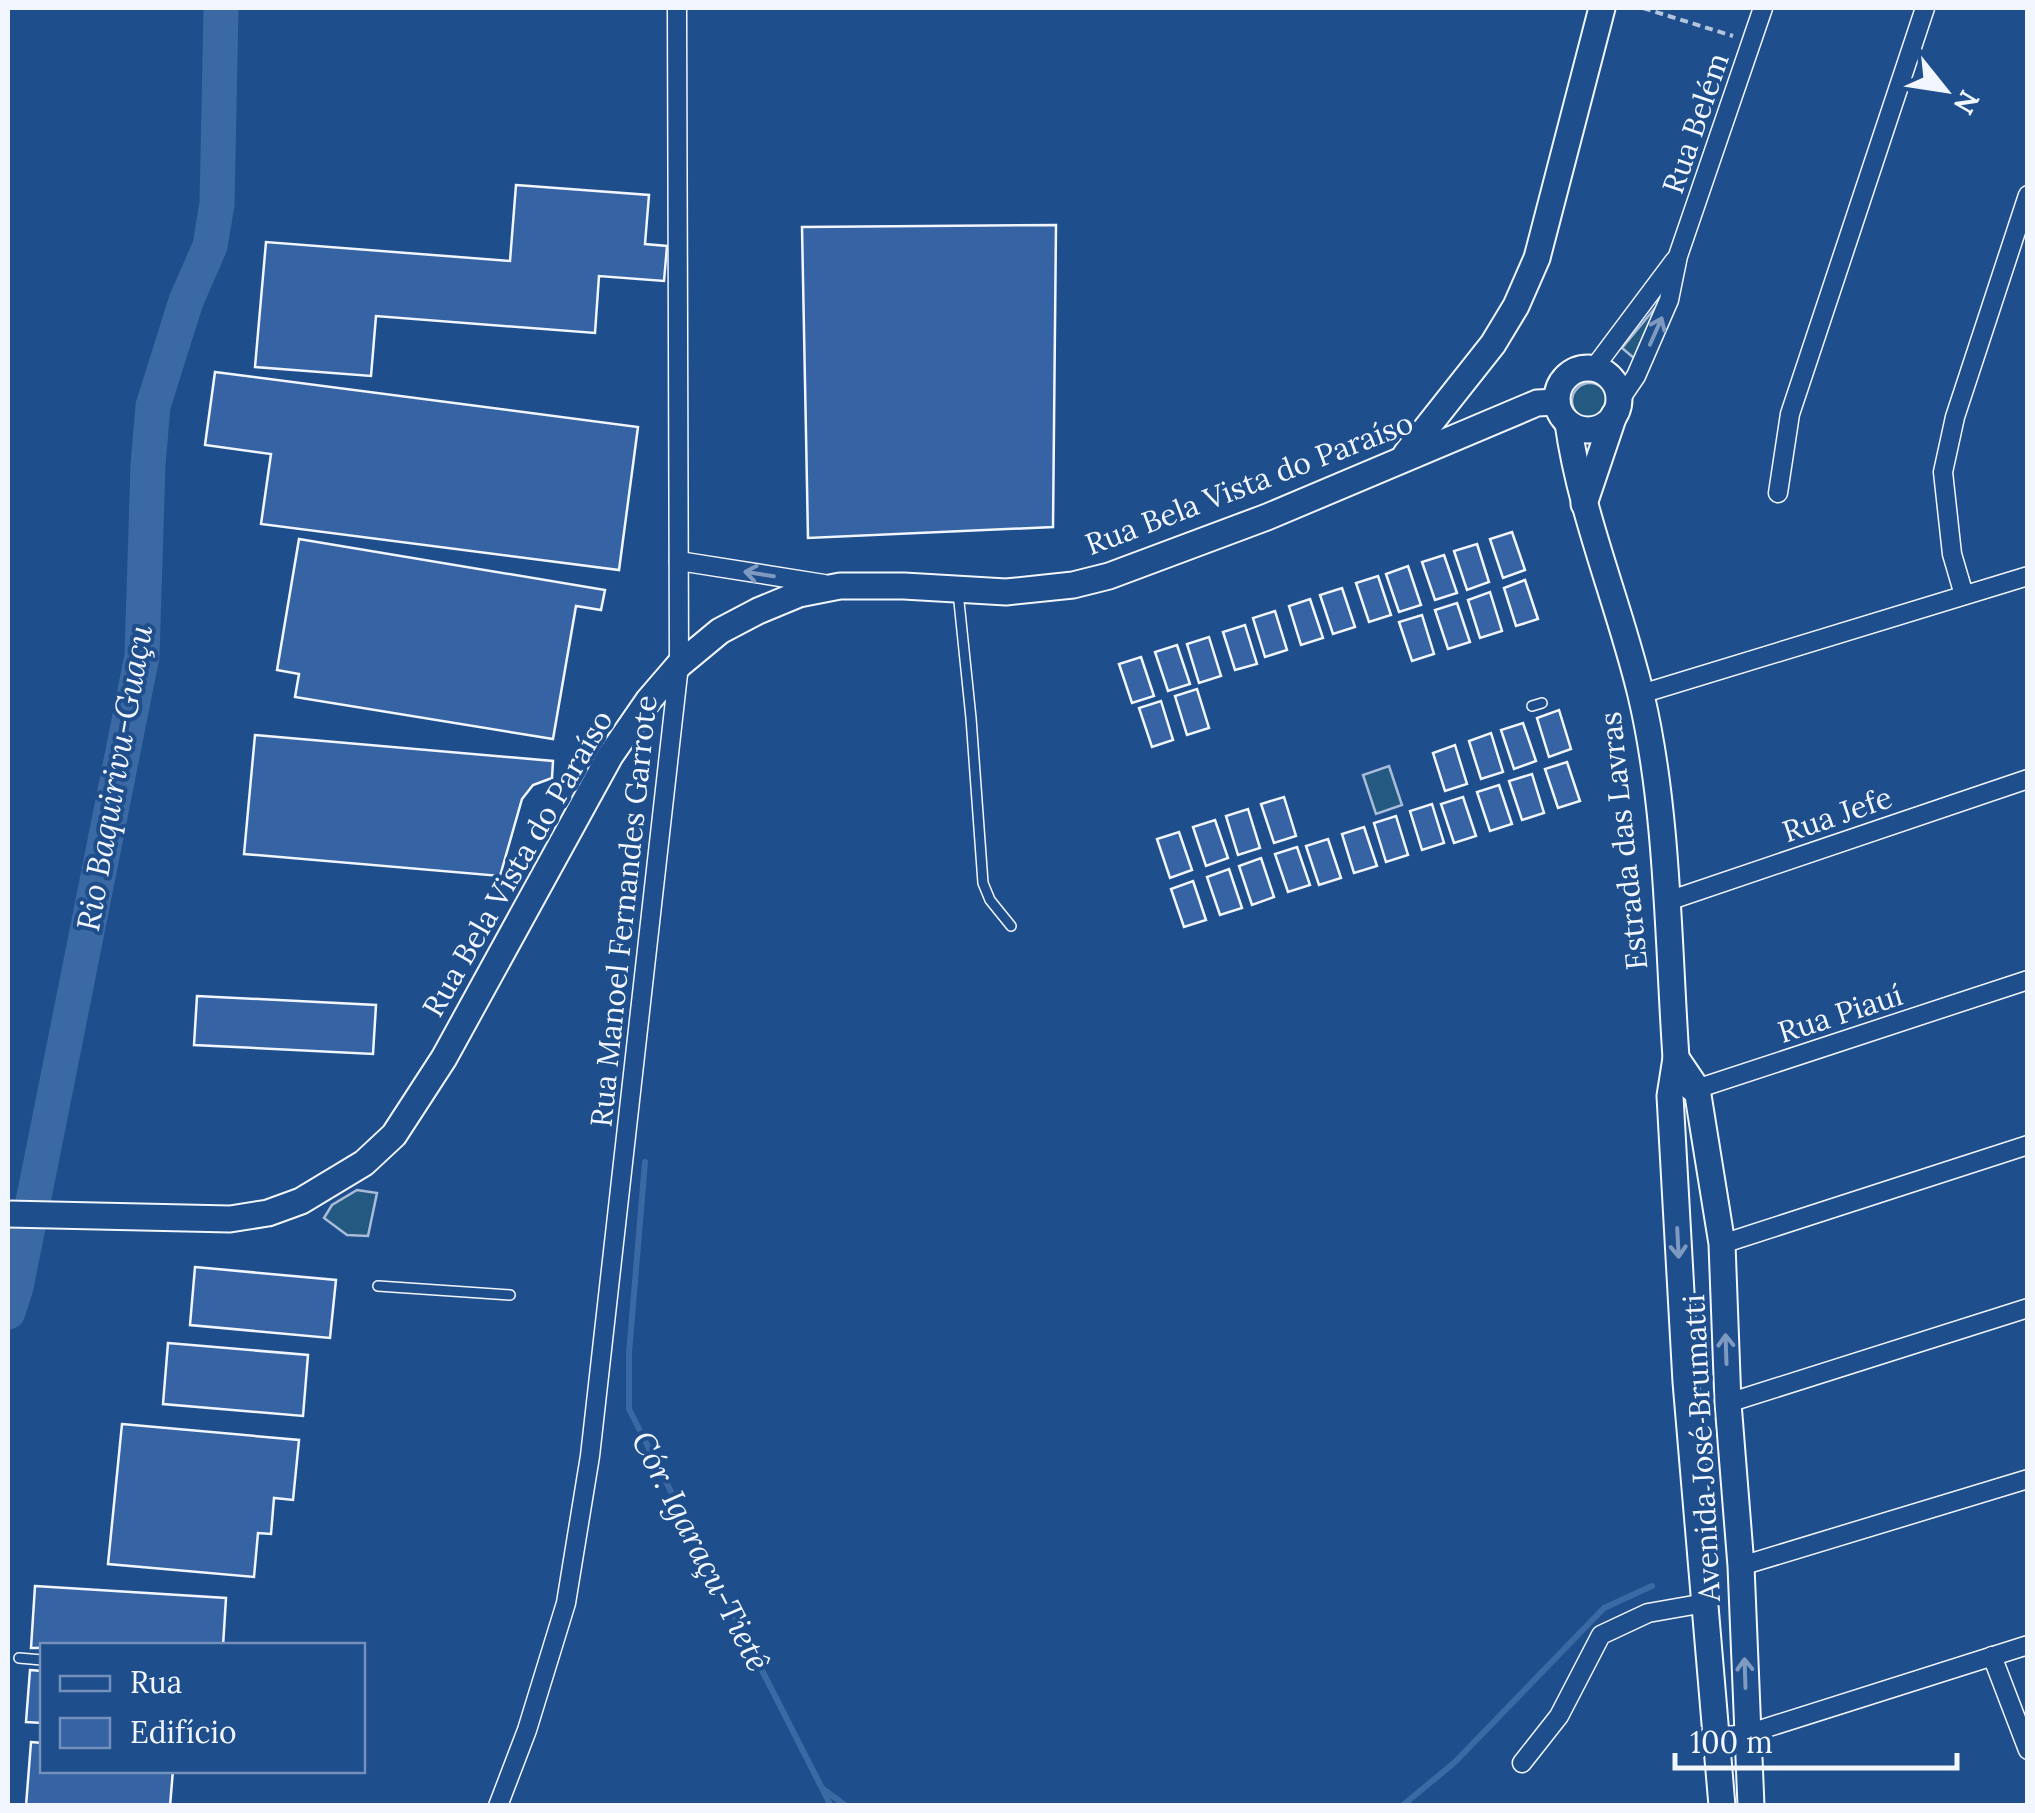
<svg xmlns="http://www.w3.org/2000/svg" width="2035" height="1813" font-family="Lora,serif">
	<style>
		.green { fill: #245a82; stroke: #a8bbd7; stroke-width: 2.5 }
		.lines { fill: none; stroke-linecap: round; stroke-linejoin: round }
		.stream { stroke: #3b69a3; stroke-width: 6 }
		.river { stroke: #3b69a3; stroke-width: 35 }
		.building { fill: #3563a3; stroke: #f2f6ff; stroke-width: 2.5 }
		.service-casing { stroke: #f2f6ff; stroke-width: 12 }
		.minor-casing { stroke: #f2f6ff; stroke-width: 21 }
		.secondary-casing { stroke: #f2f6ff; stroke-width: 29 }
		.path { stroke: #b3c4dc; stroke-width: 4; stroke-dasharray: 8 5; stroke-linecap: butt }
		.service { stroke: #1f4e8c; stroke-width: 9 }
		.minor { stroke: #1f4e8c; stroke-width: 18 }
		.secondary { stroke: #1f4e8c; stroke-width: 25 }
		.oneway { stroke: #7e9ac0 }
		.labels { text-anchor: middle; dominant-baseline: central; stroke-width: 8; stroke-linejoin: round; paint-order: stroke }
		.street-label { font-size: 30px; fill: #f2f6ff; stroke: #1f4e8c }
		.water-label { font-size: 32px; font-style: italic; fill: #f2f6ff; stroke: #1f4e8c }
	</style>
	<rect width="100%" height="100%" fill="#1f4e8c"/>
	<g class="green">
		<path d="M1655,308l-15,55 -18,-15z"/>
		<circle cx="1590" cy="401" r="18"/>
		<path d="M1389,766l13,39 -26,9 -13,-39z"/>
		<path d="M357,1190l20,3 -9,43 -21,-1 -23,-17 8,-13z"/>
	</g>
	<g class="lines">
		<g class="stream">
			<path d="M645,1162l-16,191v56l202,397"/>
			<path d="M823,1789l23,17"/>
			<path d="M1402,1806l53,-44 149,-154 48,-22"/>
		</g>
		<path class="river" d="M8,1312l8,-25 126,-631 6,-191 5,-59 33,-105 24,-55 7,-42 4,-196"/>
	</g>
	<g class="building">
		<path d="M516,185l133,10 -4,49 22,2 -3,35 -65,-5 -4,57 -219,-17 -5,60 -116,-9 11,-125 244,19z"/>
		<path d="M1056,225l-3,302 -245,11 -6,-311z"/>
		<path d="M215,372l423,55 -19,143 -358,-46 10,-70 -66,-9z"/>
		<path d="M1512,532l13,38 -22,8 -13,-39z"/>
		<path d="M299,539l306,51 -4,20 -25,-4 -23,133 -258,-42 4,-23 -22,-4z"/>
		<path d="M1477,544l12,38 -22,8 -13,-39z"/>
		<path d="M1444,555l13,38 -22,7 -13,-38z"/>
		<path d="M1408,566l13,39 -22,7 -13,-38z"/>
		<path d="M1378,576l13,39 -22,7 -13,-39z"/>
		<path d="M1525,580l13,39 -22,7 -12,-38z"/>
		<path d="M1342,588l13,39 -22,7 -13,-39z"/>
		<path d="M1490,592l12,39 -22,7 -12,-38z"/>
		<path d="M1310,599l13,39 -22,7 -12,-39z"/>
		<path d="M1457,603l13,39 -22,7 -13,-39z"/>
		<path d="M1275,611l12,39 -22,7 -12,-39z"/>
		<path d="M1422,615l12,39 -22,7 -13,-39z"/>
		<path d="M1245,625l12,39 -22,6 -12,-38z"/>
		<path d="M1209,637l12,39 -22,7 -12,-39z"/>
		<path d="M1177,645l13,39 -22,7 -13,-39z"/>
		<path d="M1141,657l13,39 -22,7 -13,-39z"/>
		<path d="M1197,689l12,39 -22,7 -12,-39z"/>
		<path d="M1161,701l12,39 -21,7 -13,-39z"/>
		<path d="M1559,710l12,39 -22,8 -12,-39z"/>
		<path d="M1523,723l13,38 -22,8 -13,-39z"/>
		<path d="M1491,733l12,39 -22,7 -12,-38z"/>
		<path d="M255,735l298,26 -1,17 -19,7 -11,14 -22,77 -256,-22z"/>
		<path d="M1455,745l12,39 -22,7 -12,-38z"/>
		<path d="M1567,762l13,39 -22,7 -13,-39z"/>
		<path d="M1532,774l12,39 -22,7 -13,-39z"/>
		<path d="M1499,785l13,39 -22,7 -13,-39z"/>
		<path d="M1284,797l12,39 -22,7 -13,-39z"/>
		<path d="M1463,797l13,39 -22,7 -13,-39z"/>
		<path d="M1432,804l12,39 -22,7 -12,-39z"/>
		<path d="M1248,809l12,39 -22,7 -12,-39z"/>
		<path d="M1396,816l12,39 -22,7 -12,-39z"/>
		<path d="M1215,820l13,38 -22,8 -13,-39z"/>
		<path d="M1364,827l13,39 -23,7 -12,-39z"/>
		<path d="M1179,832l13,38 -22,8 -13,-39z"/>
		<path d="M1328,839l13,39 -22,7 -13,-39z"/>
		<path d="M1297,847l13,38 -22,7 -13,-38z"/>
		<path d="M1261,858l13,39 -22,8 -13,-39z"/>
		<path d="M1229,869l13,39 -22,7 -13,-38z"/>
		<path d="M1193,881l13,39 -22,7 -13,-38z"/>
		<path d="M197,996l179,9 -3,49 -179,-9z"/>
		<path d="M195,1267l141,13 -6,58 -140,-13z"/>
		<path d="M168,1343l140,12 -5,61 -140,-12z"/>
		<path d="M122,1424l177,16 -6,60 -19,-2 -3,36 -13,-1 -4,44 -146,-13z"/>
		<path d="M35,1586l191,12 -3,48 -192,2z"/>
		<path d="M30,1670l12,1v52l-16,-1z"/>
		<path d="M31,1742l11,1v27h131l-3,36h-144z"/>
	</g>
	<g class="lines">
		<defs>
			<g id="service">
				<path d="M958,592l13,126 12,165 7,17 21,26"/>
				<path d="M1532,706l10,-3"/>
				<path d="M378,1286l132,9"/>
				<path d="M19,1658l23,2"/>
			</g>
			<g id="minor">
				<path d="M1594,368l81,-108"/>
				<path d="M1619,401l17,-25 33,-76 9,-44 85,-248"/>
				<path d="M1778,493l12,-79 135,-406"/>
				<path d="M679,561l145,23"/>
				<path d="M1964,595l-12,-41 -9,-82 12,-55 73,-222"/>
				<path d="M1641,694l387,-118"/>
				<path d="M1665,902l363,-123"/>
				<path d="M1690,1091l338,-111"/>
				<path d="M1722,1244l306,-99"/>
				<path d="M1728,1403l300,-95"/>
				<path d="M1741,1566l287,-87"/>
				<path d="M1992,1656l36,94"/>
				<path d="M1717,1737l30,-3 281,-89"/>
				<path d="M1522,1763l37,-47 42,-81 47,-22 57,-10"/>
				<path d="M498,1806l29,-76 39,-127 24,-147 89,-791 -2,-657"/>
			</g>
			<g id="secondary">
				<circle cx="1588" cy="399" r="31"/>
				<path d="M1568,423c13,93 51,180 73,272 27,114 27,246 35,363l-6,38 16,286 36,424"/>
				<path d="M1406,454l87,-110 23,-38 21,-48 65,-250"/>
				<path d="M1584,504l30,-89"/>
				<path d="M1676,1058l21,31 25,155 6,159 13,163 10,240"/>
				<path d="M8,1214l222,5 38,-6 33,-12 63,-38 30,-28 50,-77 166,-302 38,-55 31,-36 41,-34 38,-20 41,-17 41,-8h64l102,6 67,-7 36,-9 158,-59 270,-114 20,-1"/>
			</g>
		</defs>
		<use href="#service" class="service-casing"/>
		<use href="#minor" class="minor-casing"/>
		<use href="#secondary" class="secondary-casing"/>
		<path class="path" d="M1643,8l90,28"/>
		<use href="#service" class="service"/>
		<use href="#minor" class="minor"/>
		<use href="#secondary" class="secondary"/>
	</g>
	<defs><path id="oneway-shaft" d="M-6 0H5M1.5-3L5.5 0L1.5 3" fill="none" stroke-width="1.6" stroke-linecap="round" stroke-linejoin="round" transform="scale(2.5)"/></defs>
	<g class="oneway">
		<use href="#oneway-shaft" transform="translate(1656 331) rotate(-66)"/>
		<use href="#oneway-shaft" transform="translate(759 574) rotate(-171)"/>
		<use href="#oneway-shaft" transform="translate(1678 1243) rotate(87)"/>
		<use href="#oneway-shaft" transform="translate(1726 1349) rotate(-92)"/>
		<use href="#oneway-shaft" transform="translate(1745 1673) rotate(-92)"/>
	</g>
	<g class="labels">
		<g class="street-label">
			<text transform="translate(1695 123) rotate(-71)">Rua Belém</text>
			<text transform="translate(1249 483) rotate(-21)">Rua Bela Vista do Paraíso</text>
			<text transform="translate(1837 814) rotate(-19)">Rua Jefe</text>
			<text transform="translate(1623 841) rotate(-96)">Estrada das Lavras</text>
			<text transform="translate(517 863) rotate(-60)">Rua Bela Vista do Paraíso</text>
			<text transform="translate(623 911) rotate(-84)">Rua Manoel Fernandes Garrote</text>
			<text transform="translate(1840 1013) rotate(-18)">Rua Piauí</text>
			<text transform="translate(1701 1448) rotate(-93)">Avenida José Brumatti</text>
		</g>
		<g class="water-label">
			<text transform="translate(114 778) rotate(-80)">Rio Baquirivu-Guaçu</text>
			<text transform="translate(701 1551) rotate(63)">Cór. Igaraçu-Tietê</text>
		</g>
	</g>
	<rect width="2035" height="1813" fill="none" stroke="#f2f6ff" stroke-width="20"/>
	<rect x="40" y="1643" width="325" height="130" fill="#1f4e8c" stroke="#7391ba" stroke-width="2.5"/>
	<rect x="60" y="1676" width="50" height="15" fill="#1f4e8c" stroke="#7391ba" stroke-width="2.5"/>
	<text x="130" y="1693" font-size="30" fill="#f2f6ff">Rua</text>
	<rect x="60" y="1718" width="50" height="30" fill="#3563a3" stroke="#7391ba" stroke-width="2.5"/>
	<text x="130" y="1743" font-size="30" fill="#f2f6ff">Edifício</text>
	<g transform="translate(1945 90) rotate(120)" stroke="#1f4e8c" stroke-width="8" paint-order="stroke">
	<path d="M0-8L18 38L0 25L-18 38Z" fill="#f2f6ff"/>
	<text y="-15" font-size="28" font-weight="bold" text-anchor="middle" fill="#f2f6ff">N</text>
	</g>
	<path d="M1675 1753v15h282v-15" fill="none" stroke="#f2f6ff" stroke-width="5"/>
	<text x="1690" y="1753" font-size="30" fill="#f2f6ff" stroke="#1f4e8c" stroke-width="8" paint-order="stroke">100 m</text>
</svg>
